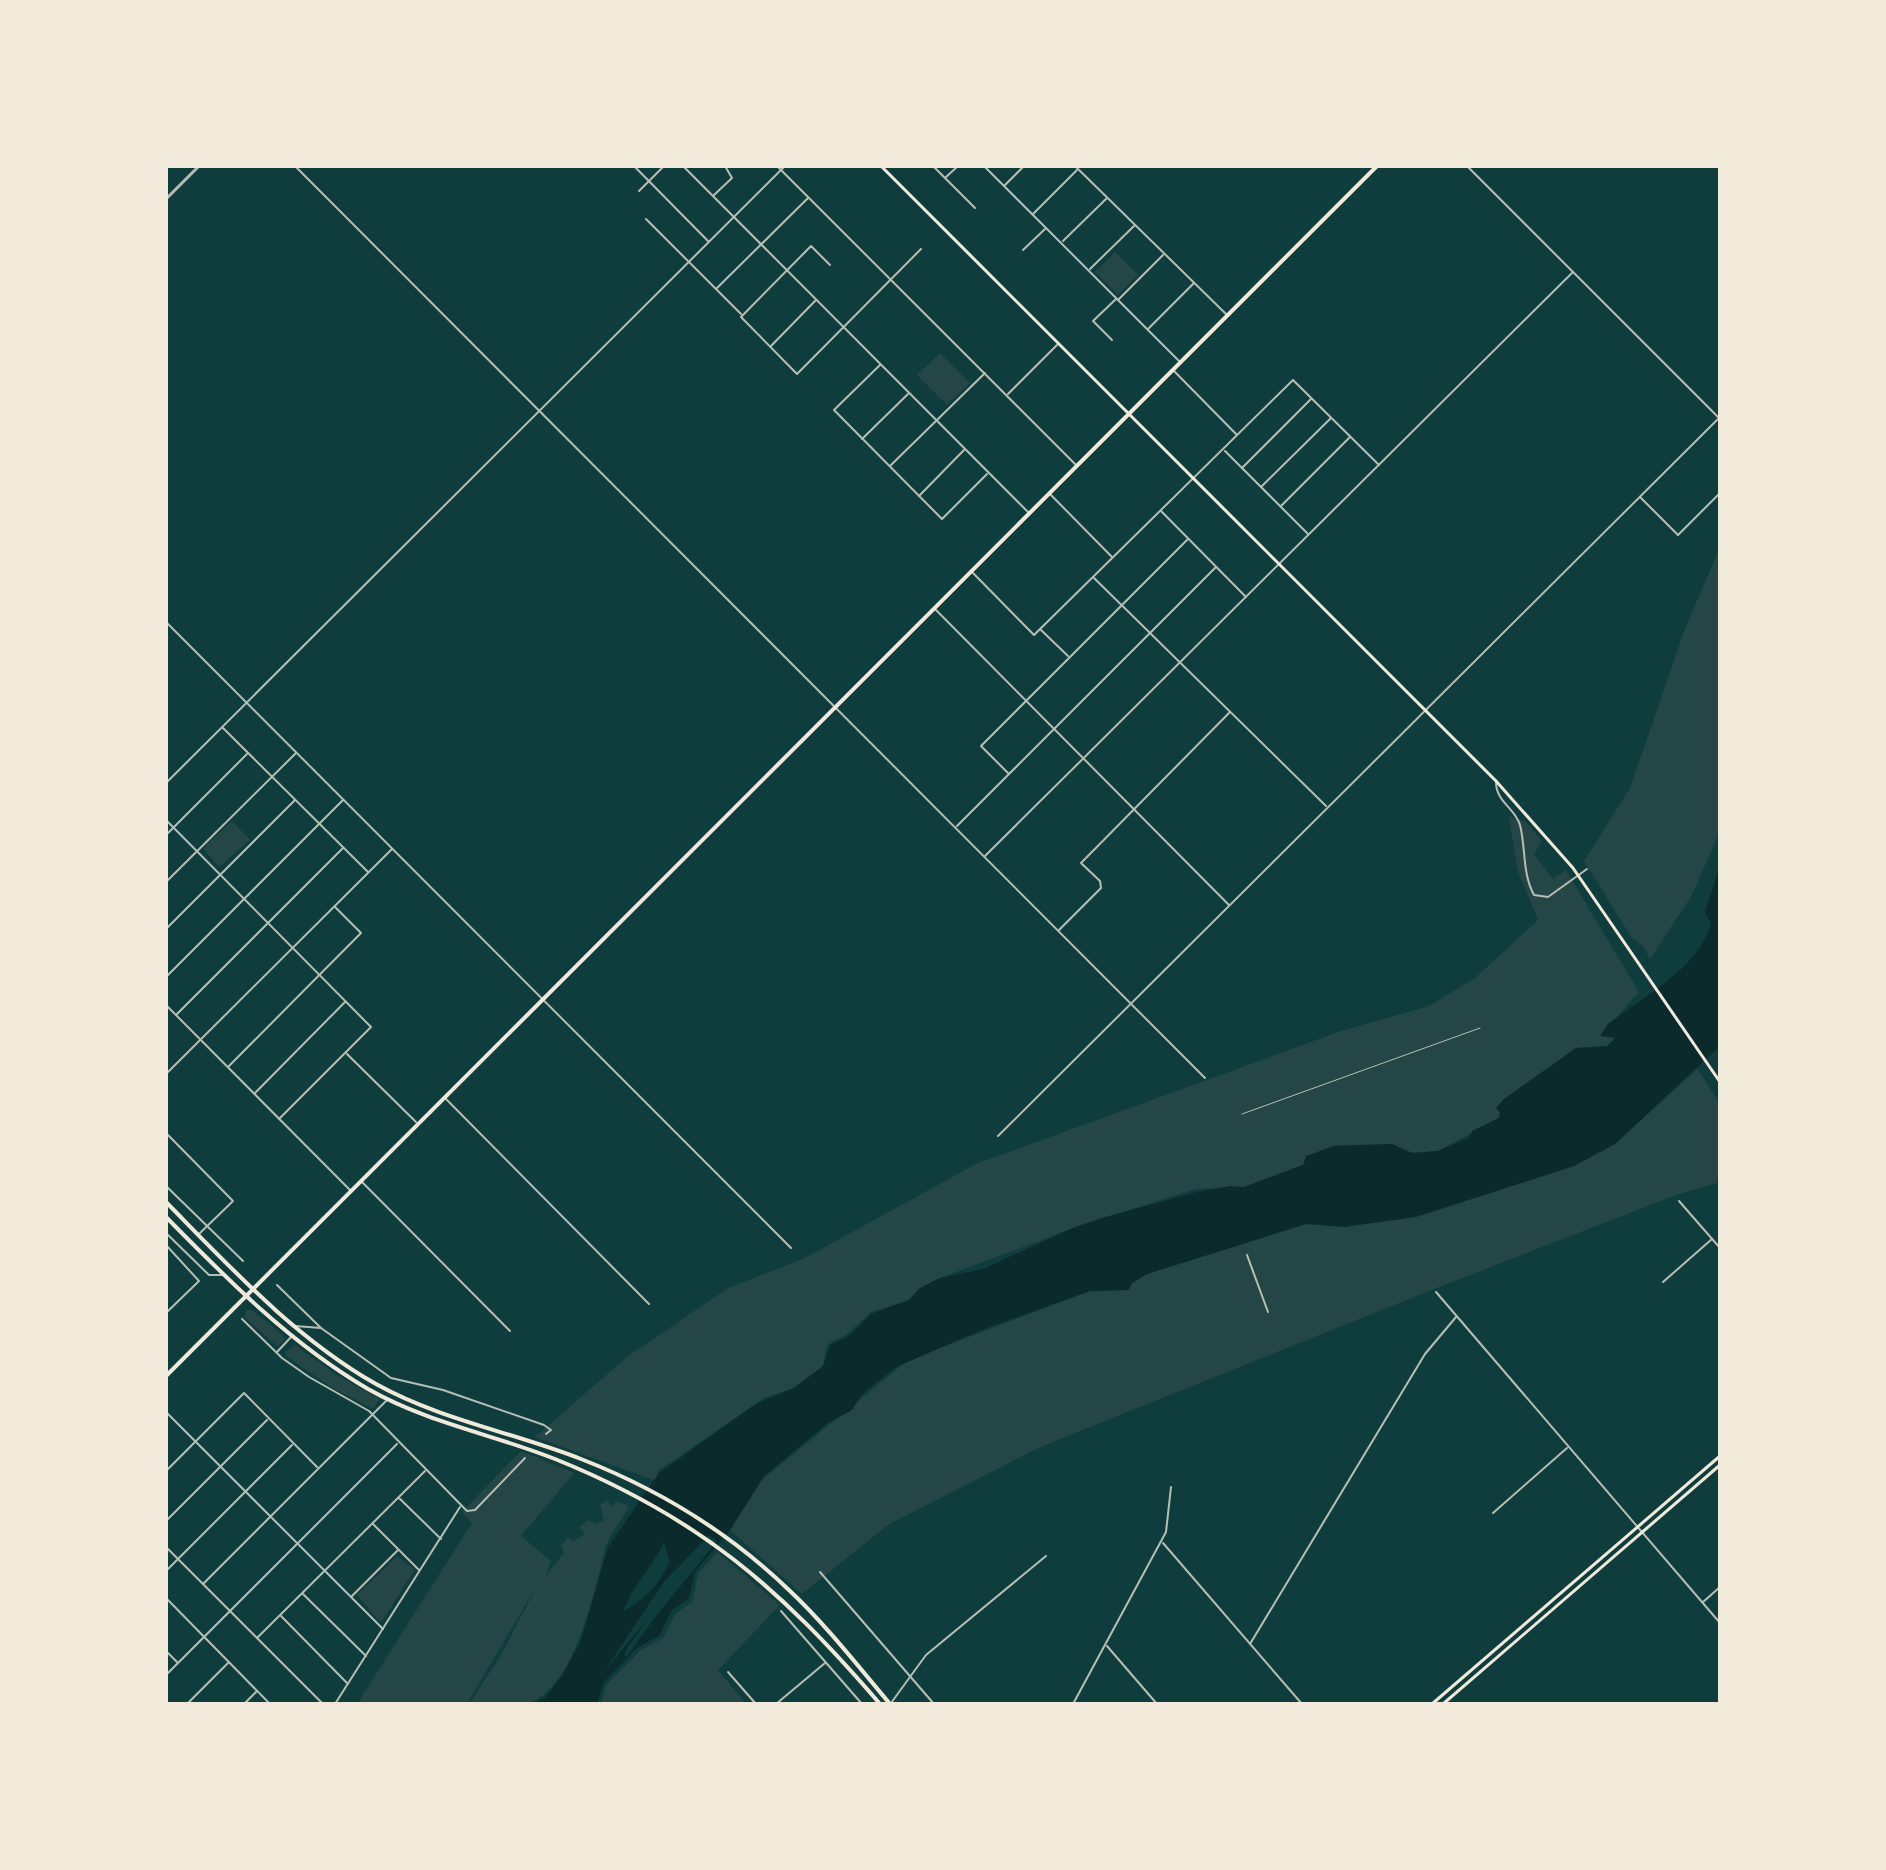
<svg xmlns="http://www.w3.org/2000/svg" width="1886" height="1870" font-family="Montserrat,sans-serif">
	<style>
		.green { fill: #244646 }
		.water { fill: #0a2a2b; fill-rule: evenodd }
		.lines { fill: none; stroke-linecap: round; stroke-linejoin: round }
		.service { stroke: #b8beb3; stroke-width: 1 }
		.pedestrian { stroke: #b8beb3; stroke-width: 2 }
		.minor { stroke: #b8beb3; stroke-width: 2 }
		.tertiary { stroke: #b8beb3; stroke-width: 3 }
		.secondary { stroke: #f1e9da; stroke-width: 3 }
		.primary { stroke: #f1e9da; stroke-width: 3 }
		.trunk { stroke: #f1e9da; stroke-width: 4 }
	</style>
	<rect width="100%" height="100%" fill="#0f3d3e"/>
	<g class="green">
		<path d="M1115,252l23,23 -20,20 -23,-23z"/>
		<path d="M940,353l30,30 -23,22 -30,-30z"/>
		<path d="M1720,548v283l-28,64 -42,64 -6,-12 -12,-9 -48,-77 46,-73 56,-162z"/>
		<path d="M1509,816l17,6 16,19 -8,13 19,25 13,-9 73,122 -38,43 15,3 -9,8 -31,2 -80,60 4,4 -1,6 -61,33 -26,2 -21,-9 -57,2 -31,19 -59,22 -49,2 -122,39 -133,50 -20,10 -11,12 -38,12 -24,22 -20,11 -4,21 -29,22 -30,10 -106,73 -2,10 -121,-44 92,-80 101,-69 75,-29 173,-95 365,-133 88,-25 46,-28 63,-58 -21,-51z"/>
		<path d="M232,821l18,19 -31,27 -16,-19z"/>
		<path d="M1697,1069l23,34v79l-44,13 -237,92 -399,160 -152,78 -86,69 -72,-64 32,-50 146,-120 182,-69 32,-1 25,-16 159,-50 38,3 271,-83z"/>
		<path d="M247,1310h5l31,25 1,5 -6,7 -34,-30z"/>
		<path d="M295,1345l38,28 47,26 -7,10 -42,-22 -45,-31 -1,-4z"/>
		<path d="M521,1451l53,22 -53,63 30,25 -5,14 18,-22 -3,-7 7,-9 5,4 12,-7 -6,-6 9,-8 8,4 8,-4 -4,-15 7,-5 5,7 5,-6 12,5c-7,14 -20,29 -24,43 -10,42 -27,120 -63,147 -19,14 -50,8 -73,8l32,-49 38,-73 -72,122h-110l115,-181 -10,-11z"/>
		<path d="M717,1552l63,53 -62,65 28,34h-145l5,-19 35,-35 22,-12 12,-24 17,-12 6,-28z"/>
		<path d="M397,1556l17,13 -1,4 -31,48h-3l-22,-26z"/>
	</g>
	<path class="water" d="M1720,865v181l-105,98 -41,22 -158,51 -72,10 -38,-3 -159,50 -15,9 -3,7 -39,1 -106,38 -88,38 -34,27 -10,16 -24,13 -64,53 -34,54 -35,42 -6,26 -18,13 -12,25 -21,11 -34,35 -7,22h-66l14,-6 18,-24 17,-31 28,-96 51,-74 97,-69 38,-16 29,-22 7,-21 19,-9 22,-22 38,-14 11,-12 20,-10 43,-9 90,-41 29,-10 95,-26 33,-6 14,1 59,-22 3,-9 28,-10 58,-2 20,9 26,-2 32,-14 2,-6 27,-13 1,-6 -4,-4 8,-9 72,-51 31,-2 8,-8 -15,-2 8,-12c36,-28 90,-55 103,-100l-6,-12zM709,1535l8,6c-29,38 -61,71 -87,112l-4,4 -2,-4 23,-33 -42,50 58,-87zM664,1542l6,19c-11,24 -24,37 -47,51 9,-25 29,-45 41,-70z"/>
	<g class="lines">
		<path class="service" d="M1242,1114l238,-86"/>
		<path class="pedestrian" d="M1247,1255l21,57"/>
		<g class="minor">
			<path d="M295,166l910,912"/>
			<path d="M634,166l74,75"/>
			<path d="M683,166l345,346"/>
			<path d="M777,166l299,299"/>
			<path d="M933,166l42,42"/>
			<path d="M984,166l197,197"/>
			<path d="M1075,166l152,149"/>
			<path d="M1467,166l253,253"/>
			<path d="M946,177l12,-11"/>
			<path d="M1005,185l19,-19"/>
			<path d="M639,191l25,-25"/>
			<path d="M714,195l18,-17 -7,-12"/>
			<path d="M1033,214l44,-44"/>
			<path d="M646,219l95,95"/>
			<path d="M1063,241l44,-43"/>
			<path d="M1023,250l22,-21"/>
			<path d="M830,265l-19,-19 -70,71 56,57 124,-125"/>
			<path d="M1090,269l44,-43"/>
			<path d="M716,289l92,-91"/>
			<path d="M1119,299l44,-44"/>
			<path d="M1148,329l46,-46"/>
			<path d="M1112,340l-19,-19 23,-22"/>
			<path d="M771,346l45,-46"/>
			<path d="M880,365l-46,45 108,109 45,-45"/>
			<path d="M1174,371l63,64"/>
			<path d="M1008,394l49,-49"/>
			<path d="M862,439l46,-45"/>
			<path d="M1225,451l83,83"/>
			<path d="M890,466l95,-93"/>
			<path d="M1242,468l69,-69"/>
			<path d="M1262,486l69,-68"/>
			<path d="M1049,493l63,64"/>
			<path d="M919,496l45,-46"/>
			<path d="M1640,497l38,38 42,-42"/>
			<path d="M1281,506l69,-69"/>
			<path d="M1161,511l85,86"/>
			<path d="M972,572l62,63 259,-255 86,85"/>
			<path d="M1094,578l232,228"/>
			<path d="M935,609l294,296"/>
			<path d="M166,622l625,626"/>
			<path d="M1041,630l27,26"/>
			<path d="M223,728l145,144"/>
			<path d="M1008,773l-27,-27 207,-207"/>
			<path d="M1496,782c0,20 19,26 24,43 6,23 2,48 14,70l14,2 39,-28"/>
			<path d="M166,783l619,-617"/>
			<path d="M166,820l205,207 -92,92"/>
			<path d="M957,826l259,-259"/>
			<path d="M166,835l81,-81"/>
			<path d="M985,856l588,-584"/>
			<path d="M166,882l130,-129"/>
			<path d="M166,929l129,-129"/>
			<path d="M1059,930l42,-42 -1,-7 -19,-18 149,-151"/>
			<path d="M166,977l177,-177"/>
			<path d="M166,1005l184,185"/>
			<path d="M177,1014l166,-166"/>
			<path d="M347,1054l69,68"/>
			<path d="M228,1067l133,-134 -26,-26"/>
			<path d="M166,1074l226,-225"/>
			<path d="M255,1093l90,-91"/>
			<path d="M445,1098l204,206"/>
			<path d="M166,1133l67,68 -34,33"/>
			<path d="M998,1136l721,-718"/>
			<path d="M362,1182l148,149"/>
			<path d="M166,1186l77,75"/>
			<path d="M1679,1201l41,47"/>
			<path d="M166,1233l43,42h13"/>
			<path d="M166,1245l33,36 -33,32"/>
			<path d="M1663,1282l49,-43"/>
			<path d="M277,1285l44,43 70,50 52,12 101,35 7,5 -5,4"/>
			<path d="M1436,1292l284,331"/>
			<path d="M242,1319l40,39 27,19 60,34 98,100 8,-1 50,-52"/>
			<path d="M295,1326l26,2"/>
			<path d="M277,1352l15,-16"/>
			<path d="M166,1412l217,217"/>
			<path d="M166,1471l78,-78 73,74"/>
			<path d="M399,1498l42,41"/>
			<path d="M1493,1513l74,-65"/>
			<path d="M166,1521l101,-101"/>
			<path d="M373,1524l46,46"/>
			<path d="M1163,1543l139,161"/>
			<path d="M166,1547l157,157"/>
			<path d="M166,1571l126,-126"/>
			<path d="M820,1572l114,132"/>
			<path d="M203,1584l183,-183"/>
			<path d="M303,1594l63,62"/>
			<path d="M352,1596l46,-46"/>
			<path d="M166,1598l104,106"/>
			<path d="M1703,1602l17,-15"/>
			<path d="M781,1611l81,93"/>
			<path d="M281,1616l66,67"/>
			<path d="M257,1638l168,-167"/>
			<path d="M1250,1644l175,-290 31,-37"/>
			<path d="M1107,1646l50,58"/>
			<path d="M166,1651l11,11"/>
			<path d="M728,1672l28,32"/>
			<path d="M166,1675l231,-231"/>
			<path d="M891,1703l35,-48 120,-99"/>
			<path d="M187,1704l41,-41"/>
			<path d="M244,1704l13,-13"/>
			<path d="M335,1704l125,-197"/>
			<path d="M776,1704l49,-41"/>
			<path d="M1073,1704l93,-172 5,-45"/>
		</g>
		<path class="tertiary" d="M166,199l33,-33"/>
		<g class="secondary">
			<path d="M1432,1704l288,-248"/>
			<path d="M1443,1704l277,-239"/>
		</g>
		<path class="primary" d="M881,166l615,615 77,87 147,214"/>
		<g class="trunk">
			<path d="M166,1202c65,66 129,136 210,182 65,36 136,48 205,75 77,30 149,74 209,132 36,34 68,75 100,113"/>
			<path d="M166,1217c62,63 125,127 202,172 60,34 124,45 187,70 144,58 225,129 325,245"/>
			<path d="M166,1376l1211,-1210"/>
		</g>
	</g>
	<rect width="1886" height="1870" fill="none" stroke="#f1e9da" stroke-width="336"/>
</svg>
